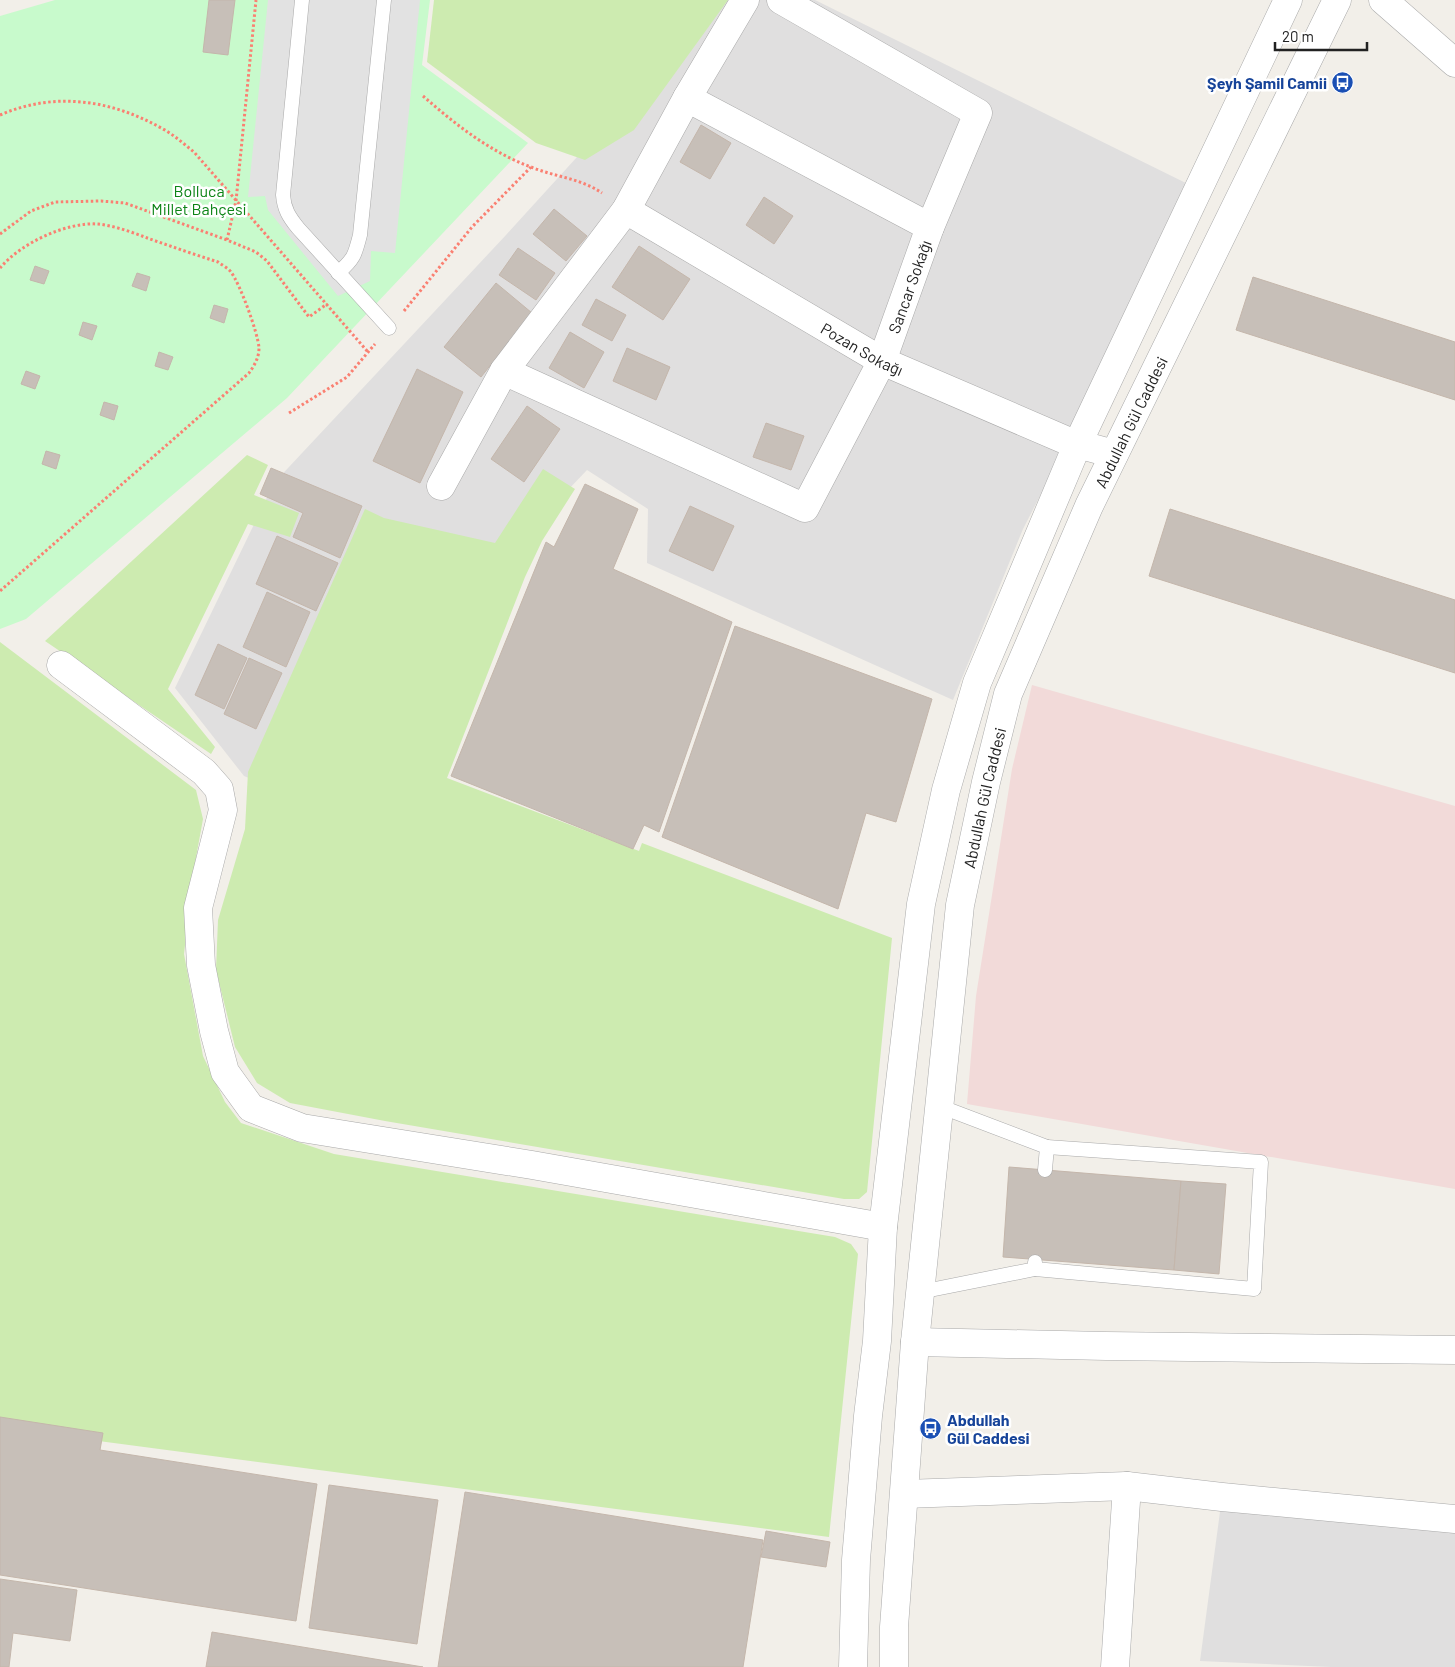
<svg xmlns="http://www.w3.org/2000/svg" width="1455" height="1667" font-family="Barlow,sans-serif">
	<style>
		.residential { fill: #e0dfdf }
		.commercial { fill: #f2dad9 }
		.grass { fill: #cdebb0 }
		.park { fill: #c8facc }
		.parking { fill: #e2e2e2 }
		.building { fill: #c7bfb8; stroke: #c4b6ab }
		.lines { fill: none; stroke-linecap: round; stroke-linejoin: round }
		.service-casing { stroke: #a9a9a9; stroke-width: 15 }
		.minor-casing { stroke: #a9a9a9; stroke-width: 29 }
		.tertiary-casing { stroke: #a9a9a9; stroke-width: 29 }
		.path { stroke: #fa8072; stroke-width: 3; stroke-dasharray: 2.5 2.5; stroke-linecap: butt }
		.service { stroke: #fff; stroke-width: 14 }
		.minor { stroke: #fff; stroke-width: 28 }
		.tertiary { stroke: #fff; stroke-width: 28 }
		.labels { text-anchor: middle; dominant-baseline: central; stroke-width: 5; stroke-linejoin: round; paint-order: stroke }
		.transit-label { font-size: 16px; font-weight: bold; fill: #164399; stroke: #fff; text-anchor: end }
		.park-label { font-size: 16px; fill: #0c8416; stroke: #fff }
		.street-label { font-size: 16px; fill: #222; stroke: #fff }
	</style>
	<rect width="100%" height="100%" fill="#f2efe9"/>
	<g class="residential">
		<path d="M720,0h95l383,189 -175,340 -70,171 -306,-137 1,-54 -61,-39 -60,63 -254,255 -29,-12 -69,-88 99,-205 232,-248z"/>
		<path d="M1222,1497l233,22v148h-124l-131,-6z"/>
	</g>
	<path class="commercial" d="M1032,685l423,121v383l-488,-85 9,-108 36,-227z"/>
	<g class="grass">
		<path d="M434,0h294l-94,130 -49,30 -49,-17 -109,-81z"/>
		<path d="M247,455l21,10 -14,30 45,18 -9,24 -42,-13 -80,165 47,58 -4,7 -166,-113z"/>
		<path d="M543,469l32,20 -33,52 -17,36 -78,201 192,73 3,-8 250,95 -25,254 -8,7h-15l-459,-78 -95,-18 -33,-20 -22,-36 -19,-77 2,-50 27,-91 3,-57 117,-263 19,9 111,25z"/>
		<path d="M0,642l196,148 7,29 -10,55 -9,80 19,102 22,46 16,21 93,31 501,83 16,7 7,10 -29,283 -829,-109z"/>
	</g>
	<path class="park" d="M55,0h375l-8,65 106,78 -241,255 -261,221 -26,10v-613z"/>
	<path class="parking" d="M268,0h152l-25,253 -24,-2 -1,30 -32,15 -70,-86 -3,-14 -17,1z"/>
	<g class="building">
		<path d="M209,0h26l-7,55 -25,-3z"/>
		<path d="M701,125l30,18 -21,36 -30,-17z"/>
		<path d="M764,197l29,19 -19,28 -28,-19z"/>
		<path d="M554,209l33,27 -21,25 -33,-27z"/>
		<path d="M639,246l51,33 -27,41 -51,-33z"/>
		<path d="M518,248l37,25 -19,27 -37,-25z"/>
		<path d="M35,266l14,5 -5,13 -14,-4z"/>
		<path d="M137,273l13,4 -4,14 -14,-5z"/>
		<path d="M1253,277l202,65v58l-219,-70z"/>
		<path d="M496,283l36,30 -51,64 -37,-30z"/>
		<path d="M596,299l30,16 -14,26 -30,-16z"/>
		<path d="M214,305l14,4 -4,14 -14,-5z"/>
		<path d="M83,322l14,4 -5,14 -13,-5z"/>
		<path d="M570,332l34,20 -20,36 -35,-20z"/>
		<path d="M627,348l43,19 -14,33 -43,-19z"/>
		<path d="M159,352l14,5 -5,13 -13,-4z"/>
		<path d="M417,369l46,23 -43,91 -47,-22z"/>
		<path d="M26,371l14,5 -5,13 -14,-5z"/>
		<path d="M104,402l14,4 -4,14 -14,-5z"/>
		<path d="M527,406l33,23 -36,53 -33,-23z"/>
		<path d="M766,423l38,13 -13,34 -38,-13z"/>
		<path d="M46,451l14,4 -4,14 -14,-5z"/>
		<path d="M271,468l91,38 -22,52 -47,-21 10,-24 -43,-19z"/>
		<path d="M585,484l53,25 -25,60 119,53 -73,210 -15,-7 -11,24 -182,-73 95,-234 8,5z"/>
		<path d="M690,506l44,20 -21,45 -44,-20z"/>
		<path d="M1170,509l285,91v73l-306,-97z"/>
		<path d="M277,536l61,27 -22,48 -60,-27z"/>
		<path d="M267,592l43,20 -24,55 -43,-20z"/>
		<path d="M735,626l197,73 -36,123 -30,-9 -28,96 -176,-72z"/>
		<path d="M218,644l29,14 -23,51 -29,-14z"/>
		<path d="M249,658l33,15 -26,56 -32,-15z"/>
		<path d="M1009,1167l172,14 -7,89 -171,-13z"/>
		<path d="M1181,1181l45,3 -7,90 -45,-4z"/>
		<path d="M0,1417l103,16 -3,17 217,34 -21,137 -296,-46z"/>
		<path d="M329,1485l109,15 -21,144 -108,-16z"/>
		<path d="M465,1492l298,48 -20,127h-305z"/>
		<path d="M766,1531l64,11 -4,25 -65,-10z"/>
		<path d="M0,1579l77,11 -7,51 -57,-8 -4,34h-9z"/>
		<path d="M212,1632l211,35h-217z"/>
	</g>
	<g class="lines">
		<defs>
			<g id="service">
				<path d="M302,0l-19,195c1,14 6,22 15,33l91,100"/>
				<path d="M338,273c16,-14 17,-18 22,-38l24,-235"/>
				<path d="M939,1106l108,41 -2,23"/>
				<path d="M1035,1269l219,20 7,-127 -214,-15"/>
				<path d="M920,1292l115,-23v-7"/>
			</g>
			<g id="minor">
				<path d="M1383,0l72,63"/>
				<path d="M687,98l243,129"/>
				<path id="s1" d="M626,210l256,151 188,81 44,12"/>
				<path id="s2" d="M504,371l301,137 77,-147 48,-134 48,-114 -197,-113"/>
				<path d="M441,486l63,-115 122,-161 61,-112 58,-98"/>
				<path d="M61,665l143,107 15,17 4,21 -25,98 3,57 13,66 11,41 26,36 51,20 230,37 351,62"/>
				<path d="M915,1342l191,4 349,4"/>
				<path d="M905,1494l222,-8 95,11 233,22"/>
				<path d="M1115,1667l12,-181"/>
			</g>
			<g id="tertiary">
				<path d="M853,1667l3,-107 12,-144 9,-75 6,-114 38,-323 25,-114 31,-107 101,-240 210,-443"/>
				<path id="s3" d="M894,1667v-40l21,-285 45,-437 26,-123 22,-88 81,-188 248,-506"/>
			</g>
		</defs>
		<use href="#service" class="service-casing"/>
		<use href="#minor" class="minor-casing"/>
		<use href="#tertiary" class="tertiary-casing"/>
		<g class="path">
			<path d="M423,96c32,28 67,56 108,71 24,10 49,11 71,26"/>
			<path d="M0,115c55,-24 112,-15 163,14 11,6 21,15 31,23l174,200"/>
			<path d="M0,234l31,-23 24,-9 46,-1 24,2 102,37 29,12 11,9 42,56 18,-13"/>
			<path d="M227,240l9,-39 20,-201"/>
			<path d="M0,268c21,-25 66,-46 98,-44 18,2 36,9 52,15 23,8 46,16 68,23 4,3 10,6 13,10 9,12 27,61 28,76 0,10 -5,18 -10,25l-249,218"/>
			<path d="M404,311l68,-84 59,-60"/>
			<path d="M289,413l58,-36 28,-33"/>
		</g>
		<use href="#service" class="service"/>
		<use href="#minor" class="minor"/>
		<use href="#tertiary" class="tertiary"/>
	</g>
	<defs>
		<symbol id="bus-disc" viewBox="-11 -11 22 22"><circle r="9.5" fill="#1a4fb4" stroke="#fff"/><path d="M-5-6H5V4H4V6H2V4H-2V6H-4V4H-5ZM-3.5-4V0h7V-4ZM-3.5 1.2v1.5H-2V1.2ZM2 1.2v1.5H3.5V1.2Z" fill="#fff"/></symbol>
	</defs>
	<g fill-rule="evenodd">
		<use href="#bus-disc" x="1330" y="70" width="25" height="25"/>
		<use href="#bus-disc" x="918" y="1416" width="25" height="25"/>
	</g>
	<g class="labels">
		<g class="transit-label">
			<text x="1327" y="82">Şeyh Şamil Camii</text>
			<text x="947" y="1419" text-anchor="start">Abdullah<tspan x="947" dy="18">Gül Caddesi</tspan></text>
		</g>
		<g class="park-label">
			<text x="199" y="190">Bolluca<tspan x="199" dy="18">Millet Bahçesi</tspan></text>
		</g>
		<g class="street-label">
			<text stroke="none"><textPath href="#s2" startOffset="576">Sancar Sokağı</textPath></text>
			<text stroke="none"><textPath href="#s1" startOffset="274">Pozan Sokağı</textPath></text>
			<text stroke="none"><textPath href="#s3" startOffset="1280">Abdullah Gül Caddesi</textPath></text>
			<text stroke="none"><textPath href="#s3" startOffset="875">Abdullah Gül Caddesi</textPath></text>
		</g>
	</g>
	<path d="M1275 42v8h92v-8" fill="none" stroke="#222222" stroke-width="2.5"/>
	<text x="1282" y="42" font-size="15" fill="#222222" stroke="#ffffff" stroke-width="4" paint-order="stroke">20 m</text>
</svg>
